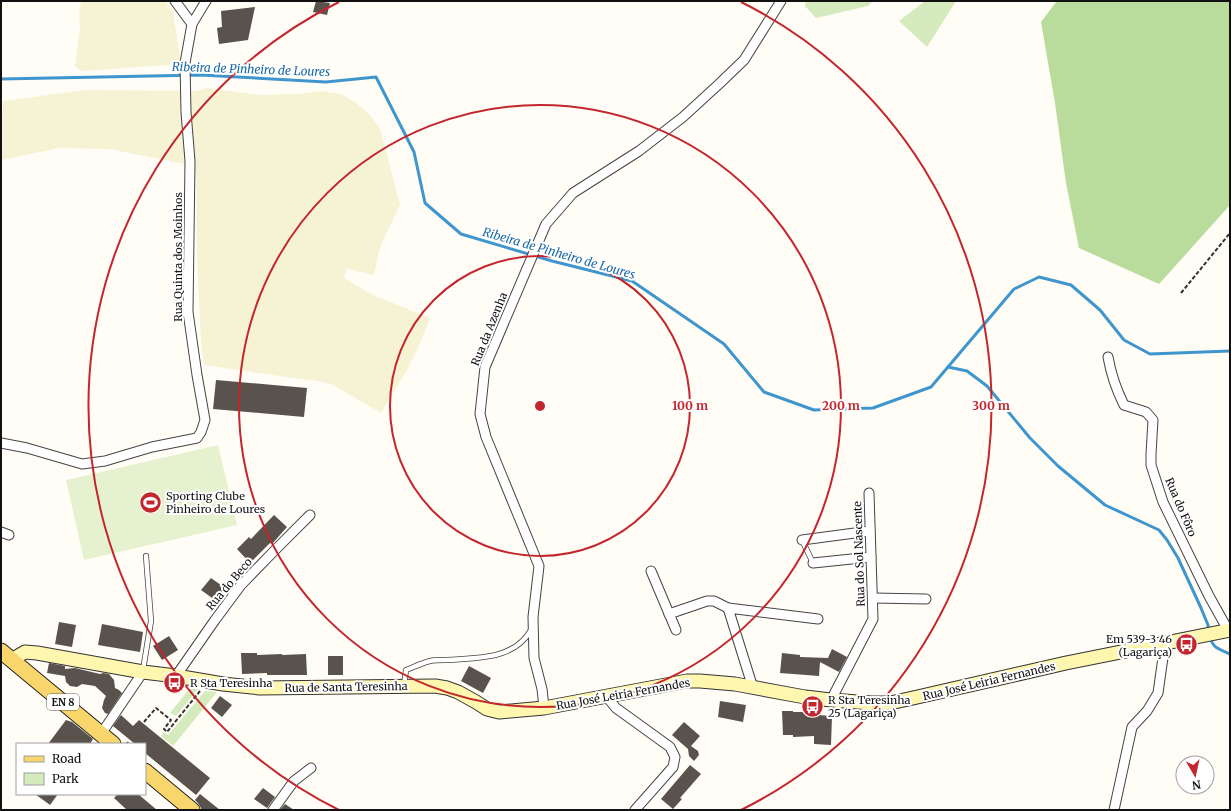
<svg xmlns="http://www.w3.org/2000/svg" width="1231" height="811" font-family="Merriweather,serif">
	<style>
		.farmland { fill: #f6f3d4 }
		.green { fill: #d5ebbd }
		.forest { fill: #b9dc9c }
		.pitch { fill: #e6f2cf }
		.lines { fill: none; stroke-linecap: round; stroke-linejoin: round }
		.stream { stroke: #3f96cf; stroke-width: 3 }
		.building { fill: #5a524d }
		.lane-casing { stroke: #444; stroke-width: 6 }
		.street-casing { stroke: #444; stroke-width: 11 }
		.secondary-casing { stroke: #333; stroke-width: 15 }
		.primary-casing { stroke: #222; stroke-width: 17 }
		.path { stroke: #333; stroke-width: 2; stroke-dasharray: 4 2; stroke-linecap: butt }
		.lane { stroke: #fff; stroke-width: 4.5 }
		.street { stroke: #fff; stroke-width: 9 }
		.secondary { stroke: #fff6b0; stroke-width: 13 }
		.primary { stroke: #f9d66b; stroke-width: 15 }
		.ring { fill: none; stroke: #c4262e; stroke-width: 2 }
		.labels { text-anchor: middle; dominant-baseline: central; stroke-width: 4; stroke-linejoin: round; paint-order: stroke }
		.shield { fill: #fff; stroke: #585858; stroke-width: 1 }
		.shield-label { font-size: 10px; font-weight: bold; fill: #111 }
		.street-label { font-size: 11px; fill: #111; stroke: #fff }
		.poi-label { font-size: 11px; fill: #111; stroke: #fff; text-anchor: start }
		.water-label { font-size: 12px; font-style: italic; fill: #1768a6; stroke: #fff }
		.centre { fill: #c4262e; stroke: #fff; stroke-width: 2 }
		.ring-label { font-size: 12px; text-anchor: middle; font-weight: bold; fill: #c4262e; stroke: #fff; stroke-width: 4; stroke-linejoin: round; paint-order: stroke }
	</style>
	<rect width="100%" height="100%" fill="#fffdf5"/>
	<g class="farmland">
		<path d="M81,1h84l8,10 8,53 -97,7 -6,-2 -3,-3 5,-38 -1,-14z"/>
		<path d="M207,88l52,7 40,-1 22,-3 20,3 14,8 14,12 11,14 20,77 -16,33 -5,13 -4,20 -1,4 -27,-6 -3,9 27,16 59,24 -12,30 -11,22 -26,43 -50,-29 -19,-4h-5l-103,-15 -3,-22 -4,-88 -1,-76 -2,-15h-9l-76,-15 -50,-1 -57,12 1,-59 83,-11 109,1z"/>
	</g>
	<g class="green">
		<path d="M806,1h67l-5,5 -52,12 -11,-12z"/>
		<path d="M925,1h31l-29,46 -28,-26z"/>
		<path d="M190,688l8,1 -22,27 -6,-3z"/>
		<path d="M205,691l12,1 -44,54 -12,-10 3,-4 4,3z"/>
	</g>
	<path class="forest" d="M1057,1h173v204l-71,79 -80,-36 -13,-65 -11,-80 -14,-81z"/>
	<path class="pitch" d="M218,445l19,80 -153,35 -18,-80z"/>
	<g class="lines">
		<g class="stream">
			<path d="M1,79l200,-4 125,7 50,-5 38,75 11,51 36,31 91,27 80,20 92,63 40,48 50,18 59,-2 58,-21 83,-98 25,-12 32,8 29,25 24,30 26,14 80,-3"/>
			<path d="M948,367l19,4 20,15 43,52 28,28 47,39 54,25 8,10 11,18 23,50 7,17 1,7"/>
			<path d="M1210,637c3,12 10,12 20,17"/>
		</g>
	</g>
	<g class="building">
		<path d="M316,1l14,2 -3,12 -14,-3z"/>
		<path d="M255,7l-7,33 -29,4 -2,-16 5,-1 -1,-16z"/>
		<path d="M216,380l91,8 -3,29 -91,-8z"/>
		<path d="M274,515l13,12 -15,17 -2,-1 -20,20 -13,-14 12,-12 2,2z"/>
		<path d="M211,578l17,12 -9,13 -18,-13z"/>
		<path d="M59,622l17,3 -4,22 -17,-3z"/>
		<path d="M102,624l41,8 -3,20 -42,-7z"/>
		<path d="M169,636l9,14 -16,10 -9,-14z"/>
		<path d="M832,649l15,8 -8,15 -19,-10 -1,14 -39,-3 2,-20 18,2v2l28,1z"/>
		<path d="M241,653h16v2l25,-1v1l24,-1 1,21h-40v-2l-25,1z"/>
		<rect x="328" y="656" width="15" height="19"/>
		<path d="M49,663l16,3v3l10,-1 25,6 3,-1 6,1 5,6 1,8 4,2 3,3 -14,21 -3,-1 -3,-5 2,-8 2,-4 -11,-10 -13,-2 -5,3 -7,-1 -4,-4 -1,-6 -18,-3z"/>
		<path d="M469,666l22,12 -8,15 -22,-12z"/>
		<path d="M220,696l12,9 -10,12 -11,-9z"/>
		<path d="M720,701l26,4 -3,17 -25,-5z"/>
		<path d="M782,711h11v1h11v2l28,2 -1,29 -17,-1v-8l-21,1v-2h-10z"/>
		<path d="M121,715l12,11 6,-6 71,58 -14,17 -51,-42v-9h-10l-22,-18z"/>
		<path d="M66,720l6,2 21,17 -3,5h-42z"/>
		<path d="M684,722l16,14 -9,10 7,5 1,4 -5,6 -5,-5 -1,-7 -16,-14z"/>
		<path d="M690,765l11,9 -21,24 2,1 -9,10 -12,-10z"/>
		<path d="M263,788l12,9 -8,11 -13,-9z"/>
		<path d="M35,794h23l-8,11z"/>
		<path d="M118,794h20l19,16h-30l-13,-12z"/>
		<path d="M200,794l20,16h-18l-4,-7 -3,-3z"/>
		<path d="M285,804l9,6h-14z"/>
	</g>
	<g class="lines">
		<defs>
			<g id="lane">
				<path d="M802,540l11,23"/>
				<path d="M143,670l8,-49 -5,-65"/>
				<path d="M404,686l2,-16c8,-3 16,-7 24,-9 4,-1 10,-1 15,-1 31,-2 69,0 86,-30"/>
			</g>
			<g id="street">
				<path d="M175,1l17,23"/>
				<path d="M1108,357c3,17 8,32 16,48l22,7 7,8 -2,34v11l12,37 46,94 19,34"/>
				<path d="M1,443l26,5 55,16 23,-3 47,-14 45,-9 4,-6 4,-12 -8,-45 -9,-63 2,-151 -4,-49 -1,-49 7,-39 14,-23"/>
				<path d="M1,532l8,3"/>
				<path d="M802,540l68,-9"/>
				<path d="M813,563l58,-6"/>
				<path d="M651,571l25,59"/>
				<path d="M873,598l53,1"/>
				<path d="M669,614l38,-13h7l14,7"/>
				<path d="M176,676l39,-56 26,-35 35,-36 34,-34"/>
				<path d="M753,688l-25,-80 90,11"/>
				<path d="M606,696l10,12 54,39 5,10 -2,10 -38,43"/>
				<path d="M831,700l42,-81 -4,-126"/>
				<path d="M544,708l-2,-19 -8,-31 -1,-41 6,-51 -53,-129 -6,-23 5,-47 61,-143 27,-31 66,-42 44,-34 36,-33 25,-24 37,-59"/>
				<path d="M101,734l42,-62"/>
				<path d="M273,810l21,-29 17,-13"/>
				<path d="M1114,810l18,-83 15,-16 11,-18 7,-50"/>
			</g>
			<path id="secondary" d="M13,659l12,-7 12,1 106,19 33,4 47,8 37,4 175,-2 12,2 11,4 18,10 11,7 12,3 45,-4 143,-27h13l35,3 70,13 26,3 40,3h19l23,-5 153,-35 164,-33"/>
			<g id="primary">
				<path d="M1,651l112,93"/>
				<path d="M145,771l47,39"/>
			</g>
		</defs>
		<use href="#lane" class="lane-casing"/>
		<use href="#street" class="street-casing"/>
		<use href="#secondary" class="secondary-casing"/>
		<use href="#primary" class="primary-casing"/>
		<g class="path">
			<path d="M1181,293l49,-60"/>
			<path d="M144,722l12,-14 15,12 -7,9 3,3 33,-41"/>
			<path d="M127,744l1,-2"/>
		</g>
		<use href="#lane" class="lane"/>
		<use href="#street" class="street"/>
		<use href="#secondary" class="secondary"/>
		<use href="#primary" class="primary"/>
	</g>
	<g class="ring">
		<circle cx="540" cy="406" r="150"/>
		<circle cx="540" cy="406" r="301"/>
		<path d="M339 810A451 451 0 0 1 339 2M741 2A451 451 0 0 1 741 810"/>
	</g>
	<defs>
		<symbol id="stadium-disc" viewBox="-11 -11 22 22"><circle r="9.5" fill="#c4262e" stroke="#fff"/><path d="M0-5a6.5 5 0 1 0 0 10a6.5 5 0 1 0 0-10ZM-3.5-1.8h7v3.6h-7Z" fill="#fff"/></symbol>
		<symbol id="bus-disc" viewBox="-11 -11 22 22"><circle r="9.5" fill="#c4262e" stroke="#fff"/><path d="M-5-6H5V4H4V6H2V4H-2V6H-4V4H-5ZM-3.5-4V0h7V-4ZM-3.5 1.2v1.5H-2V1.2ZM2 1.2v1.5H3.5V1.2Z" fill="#fff"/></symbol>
	</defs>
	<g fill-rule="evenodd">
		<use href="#stadium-disc" x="138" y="490" width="25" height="25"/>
		<use href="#bus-disc" x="1174" y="632" width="25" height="25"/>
		<use href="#bus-disc" x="162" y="670" width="25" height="25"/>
		<use href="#bus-disc" x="800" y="694" width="25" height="25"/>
	</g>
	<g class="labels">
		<rect class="shield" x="47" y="694" width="32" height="16" rx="3"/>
		<g class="shield-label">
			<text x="63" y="702">EN 8</text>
		</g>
		<g class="street-label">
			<text transform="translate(178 257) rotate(-90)">Rua Quinta dos Moinhos</text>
			<text transform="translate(489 329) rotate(-68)">Rua da Azenha</text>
			<text transform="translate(1181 507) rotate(67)">Rua do Fôro</text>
			<text transform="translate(859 554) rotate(-92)">Rua do Sol Nascente</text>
			<text transform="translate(229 584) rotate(-50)">Rua do Beco</text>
			<text transform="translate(989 681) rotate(-13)">Rua José Leiria Fernandes</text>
			<text transform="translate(346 687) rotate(-1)">Rua de Santa Teresinha</text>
			<text transform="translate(623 694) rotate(-10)">Rua José Leiria Fernandes</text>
		</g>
		<g class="poi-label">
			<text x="166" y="496">Sporting Clube<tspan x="166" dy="13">Pinheiro de Loures</tspan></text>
			<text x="1172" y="639" text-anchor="end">Em 539-3 46<tspan x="1172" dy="13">(Lagariça)</tspan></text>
			<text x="190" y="683">R Sta Teresinha</text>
			<text x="828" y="700">R Sta Teresinha<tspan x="828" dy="13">25 (Lagariça)</tspan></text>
		</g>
		<g class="water-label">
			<text transform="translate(251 69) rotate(2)">Ribeira de Pinheiro de Loures</text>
			<text transform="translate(559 253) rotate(16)">Ribeira de Pinheiro de Loures</text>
		</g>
	</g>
	<circle cx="540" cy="406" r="6" class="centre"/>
	<g class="ring-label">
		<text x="690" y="410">100 m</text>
		<text x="841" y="410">200 m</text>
		<text x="991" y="410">300 m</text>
	</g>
	<rect width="1231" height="811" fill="none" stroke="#111111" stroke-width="4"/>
	<rect x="16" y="743" width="130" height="52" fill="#ffffff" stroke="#a0a0a0"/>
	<rect x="24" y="756" width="20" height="6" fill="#f9d66b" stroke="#a0a0a0"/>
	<text x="52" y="763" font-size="12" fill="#111111">Road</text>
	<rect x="24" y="773" width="20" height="12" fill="#d5ebbd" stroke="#a0a0a0"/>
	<text x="52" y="783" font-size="12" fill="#111111">Park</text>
	<g transform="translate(1195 775) rotate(171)"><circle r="19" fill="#ffffff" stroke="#a0a0a0"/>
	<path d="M0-3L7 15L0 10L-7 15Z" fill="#c4262e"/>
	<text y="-6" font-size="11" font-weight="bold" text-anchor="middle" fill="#111111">N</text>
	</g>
</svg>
